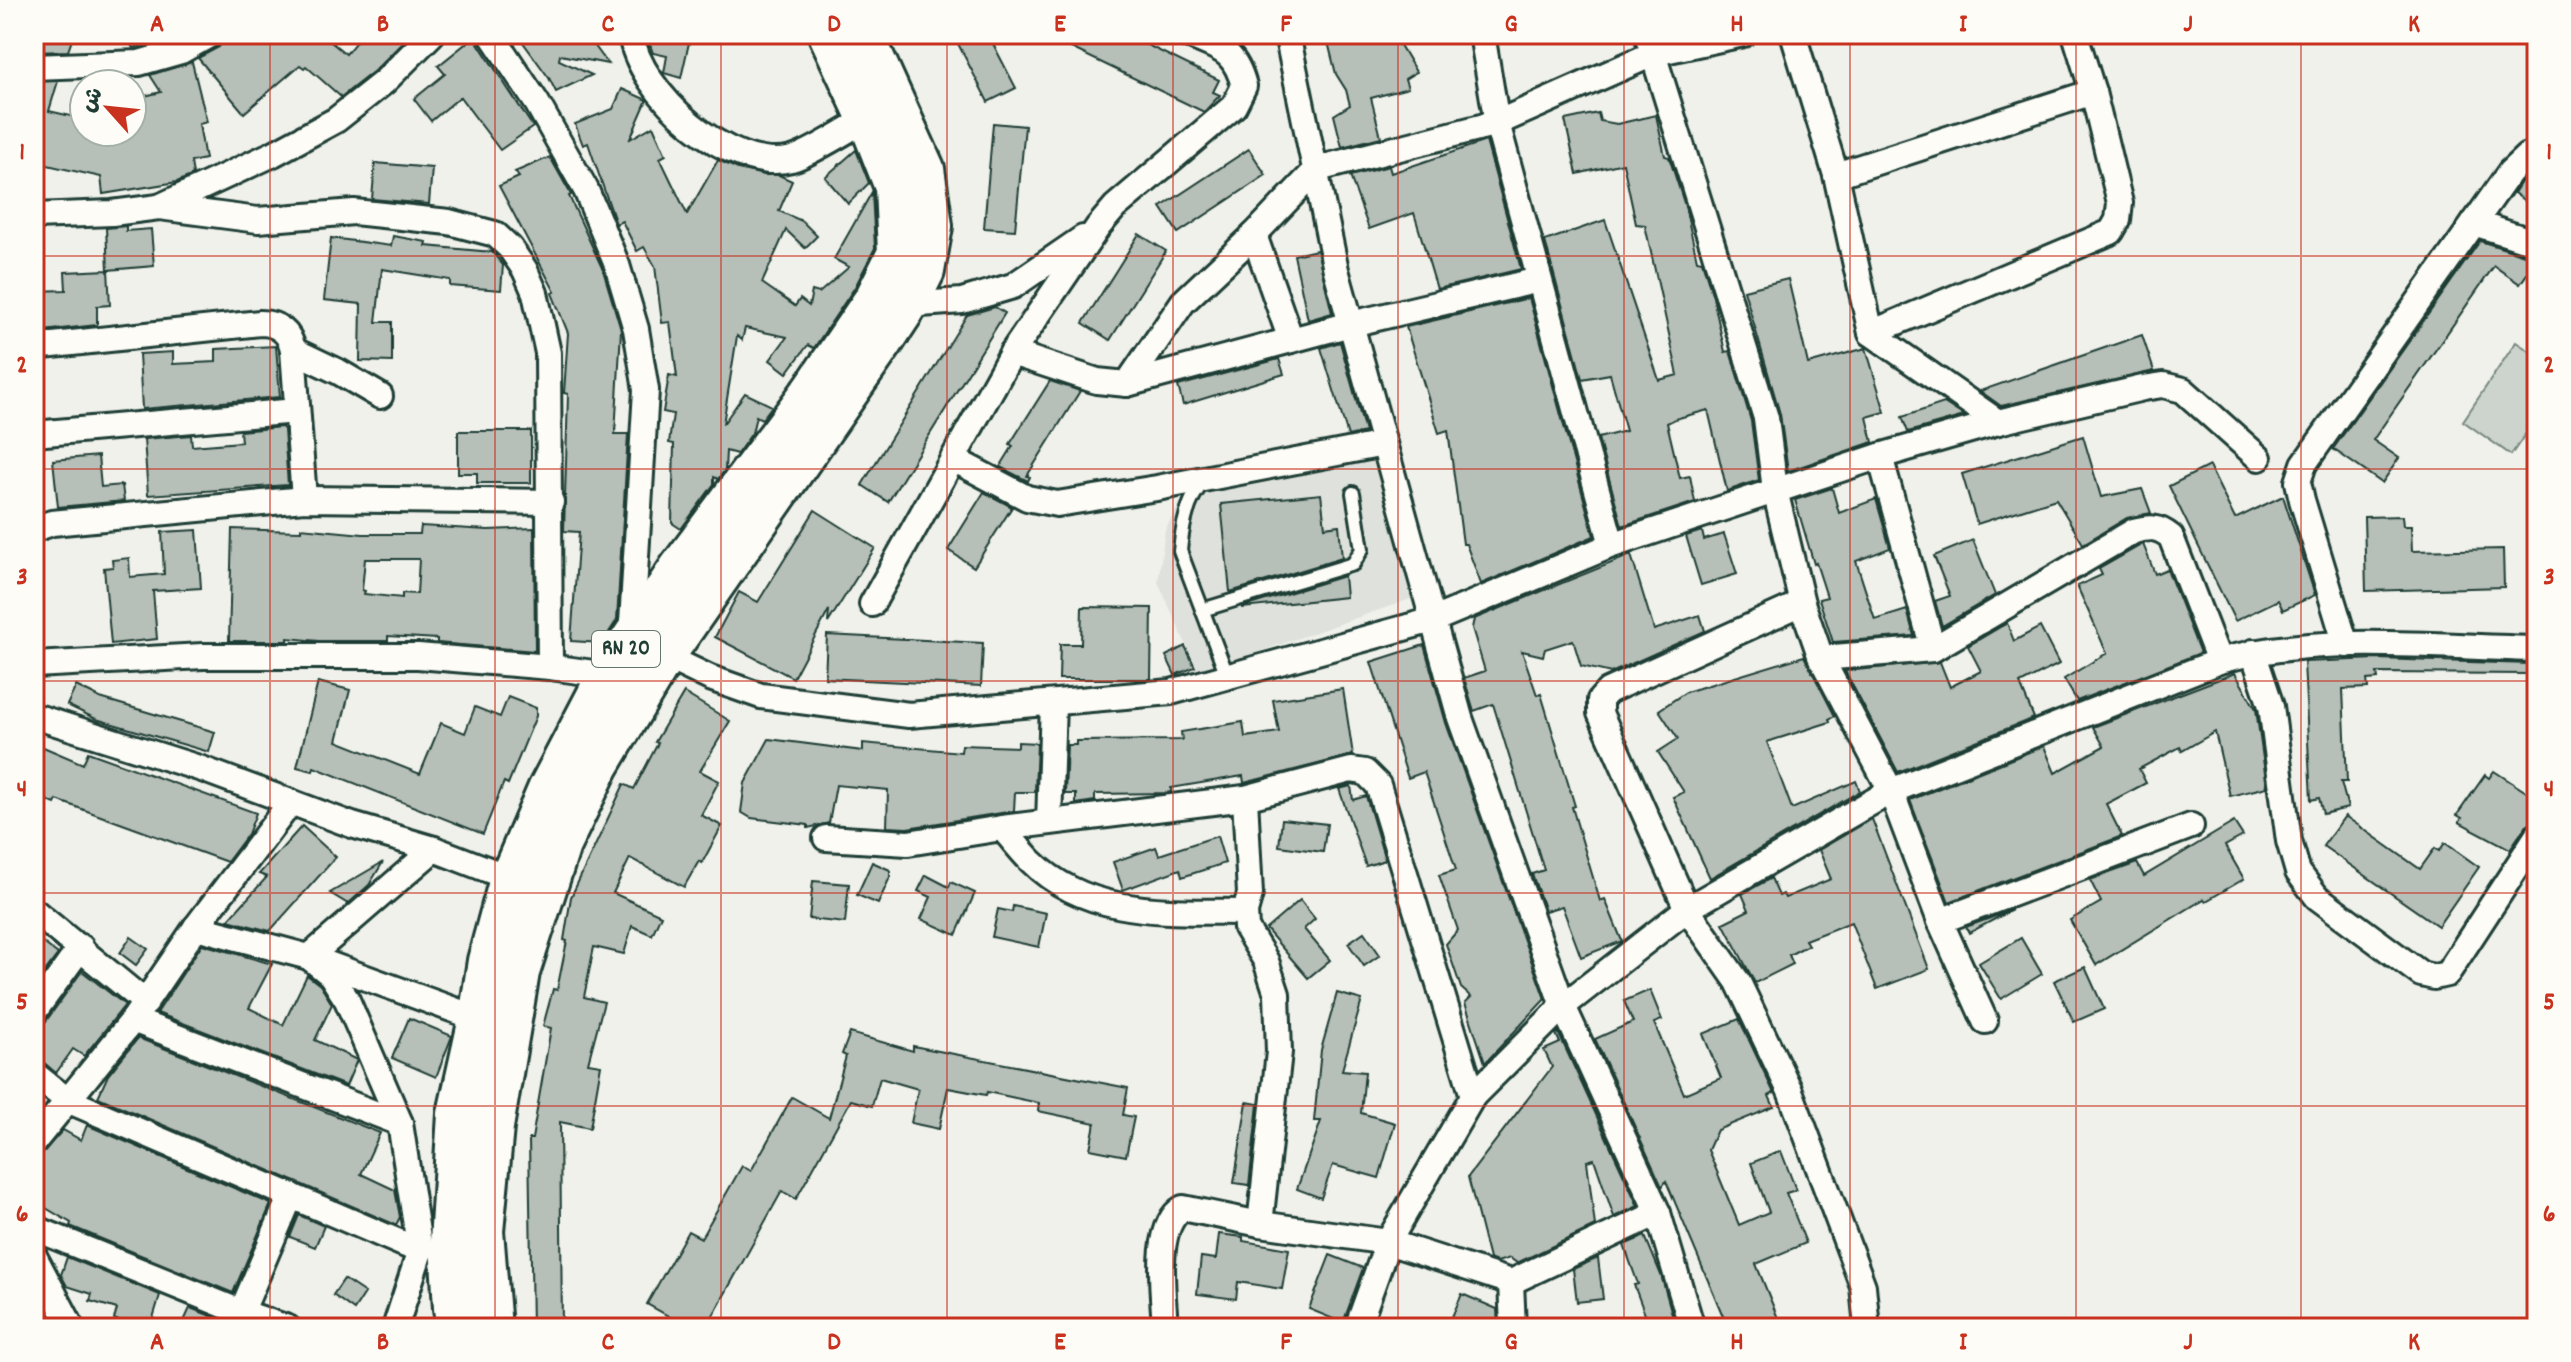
<svg xmlns="http://www.w3.org/2000/svg" width="2571" height="1362" font-family="Dekko,'Playpen Sans Arabic',sans-serif">
	<style>
		.built { fill: #dfe2dc }
		.green { fill: #cdd3cd; stroke: #768880; stroke-width: 2 }
		.building { fill: #b6bfb8; stroke: #1f3d34; stroke-width: 2; fill-rule: evenodd }
		.lines { fill: none; stroke-linecap: round; stroke-linejoin: round }
		.lane-casing { stroke: #1f3d34; stroke-width: 18 }
		.street-casing { stroke: #1f3d34; stroke-width: 30 }
		.primary-casing { stroke: #1f3d34; stroke-width: 46 }
		.lane { stroke: #fdfcf7; stroke-width: 12 }
		.street { stroke: #fdfcf7; stroke-width: 24 }
		.primary { stroke: #fdfcf7; stroke-width: 40 }
		.grid { fill: none; stroke: #c8321e; stroke-width: 2; stroke-opacity: 0.55 }
		.labels { text-anchor: middle; dominant-baseline: central; stroke-width: 8; stroke-linejoin: round; paint-order: stroke }
		.shield { fill: #fdfcf7; stroke: #62766e; stroke-width: 2 }
		.shield-label { font-size: 22px; font-weight: bold; fill: #1f3d34 }
		.neatline { fill: none; stroke: #c8321e; stroke-width: 3 }
		.grid-label { font-size: 26px; text-anchor: middle; font-weight: bold; fill: #c8321e }
	</style>
	<rect width="100%" height="100%" fill="#f0f1eb"/>
	<filter id="ink" filterUnits="userSpaceOnUse"><feTurbulence type="fractalNoise" baseFrequency=".0125" numOctaves="2"/><feDisplacementMap in="SourceGraphic" scale="16" xChannelSelector="R" yChannelSelector="G"/><feConvolveMatrix kernelMatrix="1 2 1 2 8 2 1 2 1" color-interpolation-filters="sRGB"/></filter>
	<g filter="url(#ink)">
		<path class="built" d="M1391,447l37,146 -229,80 -41,-91 7,-52 18,-32z"/>
		<path class="green" d="M2516,342l21,14v61l-26,38 -48,-34z"/>
		<g class="building">
			<path d="M34,34h40l-6,17 -34,1z"/>
			<path d="M125,34h56l-48,14z"/>
			<path d="M226,34h95l25,20 16,-20h49l-37,37 -33,26 -35,-31 -2,2 -4,-3 -56,48 -46,-55 21,-11z"/>
			<path d="M517,34h69l22,30 -48,-9 -1,5 33,15 -36,17 -7,-14z"/>
			<path d="M651,34l12,3 1,-3h27l-10,44 -17,-5 3,-17 -14,-3 -4,-11z"/>
			<path d="M953,34h35l28,54 -28,14z"/>
			<path d="M1077,34h54l14,7 -2,2 76,37 -6,12 7,3 -16,17 -133,-64z"/>
			<path d="M1326,34h59l1,3 8,-2 22,37 -11,7 3,9 -37,10 10,39 -39,10 -8,-32 16,-10 -4,-15 -10,-16z"/>
			<path d="M474,37l59,90 -33,23 -40,-53 -29,24 -17,-22 31,-25 -7,-8z"/>
			<path d="M192,62l15,60 -8,2 6,35 -14,3 2,13 -16,7 -74,12 -2,-17 -67,-15v-55l7,-23 -6,-2 23,-1 -9,30 35,8v13h48v-33l29,-7 -11,-17z"/>
			<path d="M622,89l25,11 -17,39 23,-13 13,29 -6,3 27,56 31,-54 20,9 26,6h15l13,6 -13,30 23,10 15,15 -12,12 -19,-18 -24,53 33,23 5,-7 9,7 3,-15 7,2 30,-26 -15,-8 38,-67 3,56 -20,39 -41,61 -6,-3 -21,28 -17,-13 17,-23 -42,-9 -3,12 -5,-4 -14,88 22,-31 27,13 -10,13 -6,-3 -4,17 -15,21 -11,-3 -1,19 -7,9 -4,-2v7l-33,45 -9,-6 2,-79 -5,-1 4,-29 -10,-2 6,-37 8,2 -7,-55 -8,1 -7,-57 -11,-19 -7,4 -15,-30 -6,3 -28,-81 -5,2 -8,-21 38,-15z"/>
			<path d="M1598,113l2,8 17,3 39,-9 9,41 4,1 16,49 12,54 5,1 11,36 12,55 5,-1 21,70 8,59 -32,11 -19,-81 -33,9 -8,4 13,55 10,-2 5,26 -73,24 -24,-88 28,-7 -16,-57 -28,5 -37,-138 60,-21 54,160 19,-5 -33,-150 -9,-1 -13,-61 -46,11 -12,-54z"/>
			<path d="M993,123l32,3 -10,104 -31,-2z"/>
			<path d="M1486,141l35,128 -84,20 -23,-76 -45,16 -19,-53 39,-10 2,7z"/>
			<path d="M1249,149l17,26 -88,58 -17,-26z"/>
			<path d="M856,150l13,33 -21,21 -23,-27z"/>
			<path d="M550,157l19,34 2,4 -2,1 34,74 18,60 -6,104h13l-11,186 -15,23 -31,-2 8,-109 -15,-1 4,-137 -4,-1 4,-60 -16,-40 3,-1 -56,-106 20,-9 -4,-5z"/>
			<path d="M375,163l57,5 -3,36 -57,-5z"/>
			<path d="M2537,169v41l-23,-17 7,-11z"/>
			<path d="M126,226v5l25,-2 3,37 -46,4 2,35 -13,1v19l-63,7v-41l32,-1 -1,-18 43,-2 -2,-42z"/>
			<path d="M1139,234l27,17 -56,89 -27,-17z"/>
			<path d="M393,236l34,6 -1,4 66,6 11,13 -2,25 -51,-4v-6l-68,-11 -6,53h16v40l-32,-1 1,-57 -37,-4 7,-62 60,8z"/>
			<path d="M2480,241l57,18 -17,25 -26,-18 -121,174 26,18 -17,25 -49,-34z"/>
			<path d="M1317,250l15,63 -24,7 -14,-65z"/>
			<path d="M1788,279l20,85 58,-16 19,64 -18,5 6,25 -85,29 -8,-57 -36,-124z"/>
			<path d="M1529,298l65,238 -113,48 -15,-40h-3l-15,-114 -9,3 -33,-106z"/>
			<path d="M995,307l10,6 -117,189 -26,-17 105,-170z"/>
			<path d="M2142,335l12,36 -153,35 -21,-15z"/>
			<path d="M1340,342l25,90 -17,4 -27,-88z"/>
			<path d="M276,346l4,51 -138,12 -3,-55 34,-2v12l43,-2v-13z"/>
			<path d="M1279,359l5,15 -101,31 -5,-19z"/>
			<path d="M1050,381l30,10 -53,85 3,1 -2,4 -28,-14 13,-21 -3,-2z"/>
			<path d="M1944,403l20,13 -56,16 -6,-15z"/>
			<path d="M282,427l2,3 4,55 -140,10 -4,-56 47,-4 1,11 49,-4 -1,-11z"/>
			<path d="M458,431h73v52h-54v-10h-19z"/>
			<path d="M2083,436l18,61 41,-8 9,24 -24,5 -44,26 -27,-45 -79,25 -15,-50z"/>
			<path d="M98,456l3,31 21,-2 2,16 -66,6 -5,-47z"/>
			<path d="M2209,466l26,53 48,-23 32,99 -32,15 -5,-10 -43,21 -66,-135z"/>
			<path d="M1832,488l7,25 37,-14 14,49 -34,13 19,59 32,-10 7,26 -81,6 -14,-43 8,-2 -11,-34 -2,1 -19,-64z"/>
			<path d="M984,492l28,15 -38,60 -26,-17z"/>
			<path d="M1321,494l4,33 14,-2 3,33 -112,34 -9,-88z"/>
			<path d="M815,510l60,38 -47,75 1,-13 -36,68 -78,-41 24,-45 19,10z"/>
			<path d="M2402,516l1,10h8l1,25 91,-2 1,38 -138,4 -2,-74z"/>
			<path d="M421,526l67,4 46,-2 1,123 -98,-8v-4l-49,-3v5h-69l-31,-3v3h-59l3,-112 69,2v-3l62,6h57zM365,559h54l-2,35 -15,-1v5l-38,-4 1,-3 -3,-1z"/>
			<path d="M197,530l4,58 -48,3 4,48 -46,5 -7,-76 9,-1 -1,-7 17,-2 1,19 34,-3 -2,-42z"/>
			<path d="M1702,531l2,9 20,-6 13,40 -36,11 -15,-49z"/>
			<path d="M1973,540l22,55 -53,31 -7,-25 15,-5 -16,-40z"/>
			<path d="M2143,544l12,30 12,-5 33,84 -123,48 -13,-22 43,-26 -30,-67 25,-11 -3,-6z"/>
			<path d="M1631,555l23,75 46,-15 5,16 -94,42 -30,-7 -8,-26 -28,9 -2,7 -21,-5 15,44 4,-1 34,112 -3,1 28,94 5,-2 17,42 -41,16 -19,-51 -17,5 -13,-37 12,-4 -51,-166 -19,7 -10,-33 21,-7 -13,-43 2,-9z"/>
			<path d="M1344,576l2,21 -103,11v-1z"/>
			<path d="M1082,607l70,1 -1,71h-92l1,-35h21z"/>
			<path d="M2007,623l7,18 26,-14 19,37 -39,20 14,34 -136,54 -53,-101 95,-9 10,25 31,-16 -13,-25z"/>
			<path d="M827,635l156,8 -2,43 -156,-8z"/>
			<path d="M1424,645l22,78 99,276 -60,64 -20,-60 6,-6 -10,-9 -15,-44 12,-14 -19,-55 17,-5 -32,-98 -16,6 -37,-116z"/>
			<path d="M1185,646l10,21 -20,8 -9,-19z"/>
			<path d="M1804,656l31,60 -6,3 1,3 -63,20 25,67 64,-28 4,10 -150,87 -37,-81 11,-5 -26,-40 20,-13 -19,-29 27,-18z"/>
			<path d="M2377,659l153,5v10l-153,-1 1,6 -11,1 1,8 -25,1 4,93h-6l7,26 -25,6 -4,-16 -8,2 -7,-138z"/>
			<path d="M2235,673l21,36 11,78 -37,9 -15,-64 -33,19 -2,-4 -41,22 7,14 -40,21 16,32 -173,66 -39,-102 134,-54 11,27 49,-27 -11,-19z"/>
			<path d="M318,682l32,8 -13,51 83,33 21,-51 24,10 10,-26 25,10 8,-20 28,11v8l-28,68 -4,-2 -21,52 -169,-67 -1,4 -16,-4z"/>
			<path d="M76,686l24,12 115,34 -6,20 -113,-33 -29,-14z"/>
			<path d="M1343,689l10,66 -109,28 -1,-7 -72,12v4l-5,1 -71,1v7l-19,3v-10h-11l2,-49h9v-4l106,-1 -1,-8 62,-10 2,15 34,-5 -6,-32z"/>
			<path d="M684,693l46,28 -30,50 19,10 -18,34 21,11 -20,37 -3,-2 -15,26 -54,-29 -17,35 48,22 -9,20 -20,-9 -8,28 -30,-7 -10,50 20,5 -16,61 13,2 -11,63 -30,-6 2,206h-30l-3,-189h3l19,-111 -8,-2 10,-37 4,1 10,-49 -3,-1 7,-43 53,-113 10,5 24,-46 -3,-1z"/>
			<path d="M769,739l94,12v-8l98,9 1,-7 56,2v-5l19,1 -2,49h-20l-1,19 -107,17 -20,-1 1,-37 -52,-5 -7,38 -21,5v-3l-57,-7 -10,-6 4,-29z"/>
			<path d="M34,743l49,21 5,-12 168,61 -8,21 -21,28 -170,-62 -2,4 -21,-9z"/>
			<path d="M2494,771l43,28v22l-12,6 -15,22 -51,-27 3,-4 -5,-3 28,-40 4,3z"/>
			<path d="M1351,786l2,14 13,-4 19,64 -19,6 -27,-77z"/>
			<path d="M2345,816l75,53 15,-21 4,3 6,-8 34,24 -41,59 -115,-80z"/>
			<path d="M1282,819l45,5 -4,28 -44,-6z"/>
			<path d="M1872,819l57,150 -52,20 -26,-67 -46,18 3,5 -19,10 4,9 -38,19 -32,-60 26,-13 -7,-16 29,-16 8,18 4,-2 2,4 46,-19 -12,-29z"/>
			<path d="M2234,822l9,14 -18,10 19,33 -38,22 -2,-2 -108,66 -26,-45 31,-18 -11,-22 47,-17 7,13z"/>
			<path d="M302,826l34,31 -66,74 -42,-11 39,-43 -8,-3z"/>
			<path d="M1217,836l8,27 -43,14 -2,-8 -57,21 -10,-28 43,-15 3,8z"/>
			<path d="M383,862l-14,23 -21,19 -18,-11z"/>
			<path d="M872,862l18,8v7l-12,27 -21,-9z"/>
			<path d="M926,875l23,12 2,-5 24,11 -19,42 -35,-16 10,-22 -13,-6z"/>
			<path d="M813,881l36,3 -4,39 -36,-4z"/>
			<path d="M1300,900l15,19 -11,10 26,31 -22,18 -42,-49z"/>
			<path d="M1013,906l33,7 -7,34 -47,-10 6,-28 14,3z"/>
			<path d="M2012,910l-43,23 -3,-6z"/>
			<path d="M1364,932l16,23 -16,11 -16,-23z"/>
			<path d="M34,936l24,18 -24,32z"/>
			<path d="M131,937l17,12 -12,16 -16,-12z"/>
			<path d="M2021,938l21,36 -41,25 -22,-36z"/>
			<path d="M202,944l70,20 -23,44 34,17 24,-50 13,10 12,19 -17,36 42,20 -11,26 -189,-73z"/>
			<path d="M2085,967l19,42 -30,13 -20,-41z"/>
			<path d="M82,971l43,34 -41,51 -11,-7 -17,24 -13,-11 -9,-3v-28l12,-10z"/>
			<path d="M1650,990l12,30 -8,3 30,71 37,-16 -18,-44 36,-15 35,74 -5,3 5,11 -57,23 -9,20 31,75 30,-13 -18,-49 30,-12 15,39 -10,3 20,50 -50,21 26,64h-54l-62,-147 -4,6 -67,-148 38,-17 -9,-21z"/>
			<path d="M1337,993l25,7 -20,70 23,2 -4,41 34,10 -16,55 -46,-13 -12,33 -24,-9 24,-68h-7l7,-71z"/>
			<path d="M409,1018l43,18 -16,41 -44,-19z"/>
			<path d="M1558,1032l80,174 -24,11 -20,-58 -7,2 8,65 -78,37 -7,-5 -13,4 -8,-3 -21,-82 84,-110 -8,-17 16,-7 -4,-9z"/>
			<path d="M850,1033l63,18v-5l215,42 -5,27 11,2 -8,39 -36,-7 5,-26 -57,-12 1,-8 -52,-11 -1,3 -38,-7 -9,41 -28,-6 7,-34 -38,-11 -8,28 -21,-6 -55,99 -14,-8 -76,137h-16l-43,-24 41,-73 13,7 41,-72 9,5 41,-74 37,21 17,-62 -4,-2z"/>
			<path d="M138,1038l242,95 -19,41 34,16 5,27 -4,8 -298,-128 10,-22z"/>
			<path d="M1247,1102l11,2 -9,81 -15,-2z"/>
			<path d="M87,1125l184,79 -38,89 -163,-67 1,-3 -37,-22v-35l6,-11 23,-25 18,10z"/>
			<path d="M299,1215l25,11 -9,21 -25,-10z"/>
			<path d="M1219,1234l24,3v4l46,8 -7,40 -44,-7 -2,17 -39,-5 4,-37 15,2z"/>
			<path d="M1645,1236l16,39 15,53h-26l-16,-43 4,-1 -14,-39z"/>
			<path d="M1330,1255l33,13 -20,55 -34,-14z"/>
			<path d="M67,1257l93,38 -10,33h-34l3,-7 -5,-2 3,-10 -27,-8 2,-7 -25,-8 -6,-11z"/>
			<path d="M1598,1258l5,41 -26,3 -4,-33z"/>
			<path d="M344,1279l21,14 -11,17 -21,-15z"/>
			<path d="M34,1288l21,40h-21z"/>
			<path d="M1462,1294l35,15 1,19h-51z"/>
			<path d="M190,1308l32,12 -1,8h-40z"/>
		</g>
		<g class="lines">
			<defs>
				<g id="lane">
					<path d="M1205,481c-18,16 -23,48 -25,70l47,124"/>
					<path d="M1202,610l151,-46 9,-15 -9,-56"/>
				</g>
				<g id="street">
					<path d="M491,34l46,69 49,87 31,75 19,64 10,61 -15,250 79,38 51,18 148,19 262,-23 262,-72 179,-75 268,-89 118,-34 145,-34 20,-3 20,5 76,68"/>
					<path d="M631,34c8,59 99,141 161,125 18,-5 57,-30 76,-41"/>
					<path d="M1287,34l49,236 124,448 103,288 95,207 34,115"/>
					<path d="M1482,34l15,89 115,422"/>
					<path d="M1647,34l119,384 9,72 27,113 19,55 70,133 49,130 45,100"/>
					<path d="M1793,34l43,141 35,158 240,-101 7,-12 2,-17 -27,-111 -18,-58"/>
					<path d="M34,67l105,-4 42,-12 30,-17"/>
					<path d="M1836,175l257,-83"/>
					<path d="M159,207l99,13 96,-8 95,10 46,12 15,14 15,22 10,23 13,60 2,314"/>
					<path d="M34,216l78,-3 47,-6 114,-53 63,-34 48,-38 48,-48"/>
					<path d="M2474,223l63,20"/>
					<path d="M1254,235l37,105"/>
					<path d="M907,305l55,-4 51,-15 70,-48"/>
					<path d="M1871,333l127,89"/>
					<path d="M34,347l226,-24c18,0 30,9 33,27l11,149"/>
					<path d="M293,350l46,22 41,24"/>
					<path d="M1012,353l85,28 30,3 224,-60 188,-44"/>
					<path d="M1127,384l56,-82 71,-67 63,-66 180,-46 158,-70 88,-19"/>
					<path d="M34,434l262,-23"/>
					<path d="M1880,456l53,193"/>
					<path d="M953,459l74,39 30,6 100,-16 227,-44"/>
					<path d="M34,529l18,-6 252,-24 247,3"/>
					<path d="M1802,603l-194,88 -8,9v13l87,196 51,73 52,109 73,195 4,42"/>
					<path d="M872,604l140,-251 86,-126 17,-20 119,-101 10,-20c-10,-38 -25,-37 -58,-52"/>
					<path d="M2346,645l-44,-145 -4,-18 6,-18 206,-292 17,-16 10,-3"/>
					<path d="M2253,652l18,54 18,135 9,31 19,25 104,77 13,3 13,-3 90,-138"/>
					<path d="M1821,658l112,-9 201,-118c16,-4 24,-5 37,6l48,124"/>
					<path d="M34,665l169,-9h215l132,11 58,8"/>
					<path d="M34,716l168,53 150,56 82,24 86,33"/>
					<path d="M1245,798l5,96 -5,18 1,16 20,33 11,33 2,58 -19,172"/>
					<path d="M1049,822l4,-119"/>
					<path d="M826,838l82,5 94,-15"/>
					<path d="M34,911l112,92"/>
					<path d="M1245,912c-74,-1 -157,6 -214,-51 -10,-10 -19,-22 -29,-33l243,-30 106,-28 14,2 13,13 95,311"/>
					<path d="M1940,921l251,-95"/>
					<path d="M196,927l113,30 170,62"/>
					<path d="M34,1012l47,-65"/>
					<path d="M133,1020l267,103"/>
					<path d="M34,1074l33,26 353,151"/>
					<path d="M34,1142l99,-122 63,-93 95,-125"/>
					<path d="M34,1228l207,84 47,16"/>
					<path d="M34,1256l38,72"/>
					<path d="M1511,1282l147,-69"/>
					<path d="M236,1325l55,-130"/>
					<path d="M395,1328l25,-77 -20,-128 -53,-123 -16,-25 -22,-18 125,-108"/>
					<path d="M1165,1328c-1,-31 -13,-102 18,-120l77,16 128,18 123,40 2,46"/>
					<path d="M1357,1328l31,-86 85,-146 90,-90 124,-97 204,-118 328,-130c100,-28 215,-14 318,-12"/>
				</g>
				<g id="primary">
					<path d="M457,1328l-3,-20 -4,-65 8,-129 21,-95 9,-58 22,-82 38,-89 60,-115 72,-107 133,-178 62,-91 23,-46 -3,-66 -27,-69 -39,-84"/>
					<path d="M491,1328l-8,-97 10,-104 26,-155 41,-127 39,-80 65,-109 218,-313 25,-38 17,-34 8,-45 -8,-57 -61,-135"/>
				</g>
			</defs>
			<use href="#lane" class="lane-casing"/>
			<use href="#street" class="street-casing"/>
			<use href="#primary" class="primary-casing"/>
			<use href="#lane" class="lane"/>
			<use href="#street" class="street"/>
			<use href="#primary" class="primary"/>
		</g>
	</g>
	<path class="grid" d="M270,34v1294M495,34v1294M721,34v1294M947,34v1294M1173,34v1294M1398,34v1294M1624,34v1294M1850,34v1294M2076,34v1294M2301,34v1294M34,256h2503M34,469h2503M34,681h2503M34,893h2503M34,1106h2503"/>
	<g class="labels">
		<rect class="shield" x="592" y="631" width="68" height="36" rx="6"/>
		<g class="shield-label">
			<text x="626" y="649">RN 20</text>
		</g>
	</g>
	<rect width="2571" height="1362" fill="none" stroke="#fdfcf7" stroke-width="88"/>
	<g transform="translate(108 108) rotate(297)"><circle r="38" fill="#fdfcf7" stroke="#a4b0a9" stroke-width="2"/>
	<path d="M0-6L14 30L0 20L-14 30Z" fill="#c8321e"/>
	<text y="-12" font-size="22" font-weight="bold" text-anchor="middle" fill="#1f3d34">ش</text>
	</g>
	<rect x="44" y="44" width="2483" height="1274" class="neatline"/>
	<g class="grid-label">
		<text x="157" y="31">A</text>
		<text x="383" y="31">B</text>
		<text x="608" y="31">C</text>
		<text x="834" y="31">D</text>
		<text x="1060" y="31">E</text>
		<text x="1286" y="31">F</text>
		<text x="1511" y="31">G</text>
		<text x="1737" y="31">H</text>
		<text x="1963" y="31">I</text>
		<text x="2188" y="31">J</text>
		<text x="2414" y="31">K</text>
		<text x="22" y="159">1</text>
		<text x="2549" y="159">1</text>
		<text x="22" y="372">2</text>
		<text x="2549" y="372">2</text>
		<text x="22" y="584">3</text>
		<text x="2549" y="584">3</text>
		<text x="22" y="796">4</text>
		<text x="2549" y="796">4</text>
		<text x="22" y="1009">5</text>
		<text x="2549" y="1009">5</text>
		<text x="22" y="1221">6</text>
		<text x="2549" y="1221">6</text>
		<text x="157" y="1349">A</text>
		<text x="383" y="1349">B</text>
		<text x="608" y="1349">C</text>
		<text x="834" y="1349">D</text>
		<text x="1060" y="1349">E</text>
		<text x="1286" y="1349">F</text>
		<text x="1511" y="1349">G</text>
		<text x="1737" y="1349">H</text>
		<text x="1963" y="1349">I</text>
		<text x="2188" y="1349">J</text>
		<text x="2414" y="1349">K</text>
	</g>
</svg>
